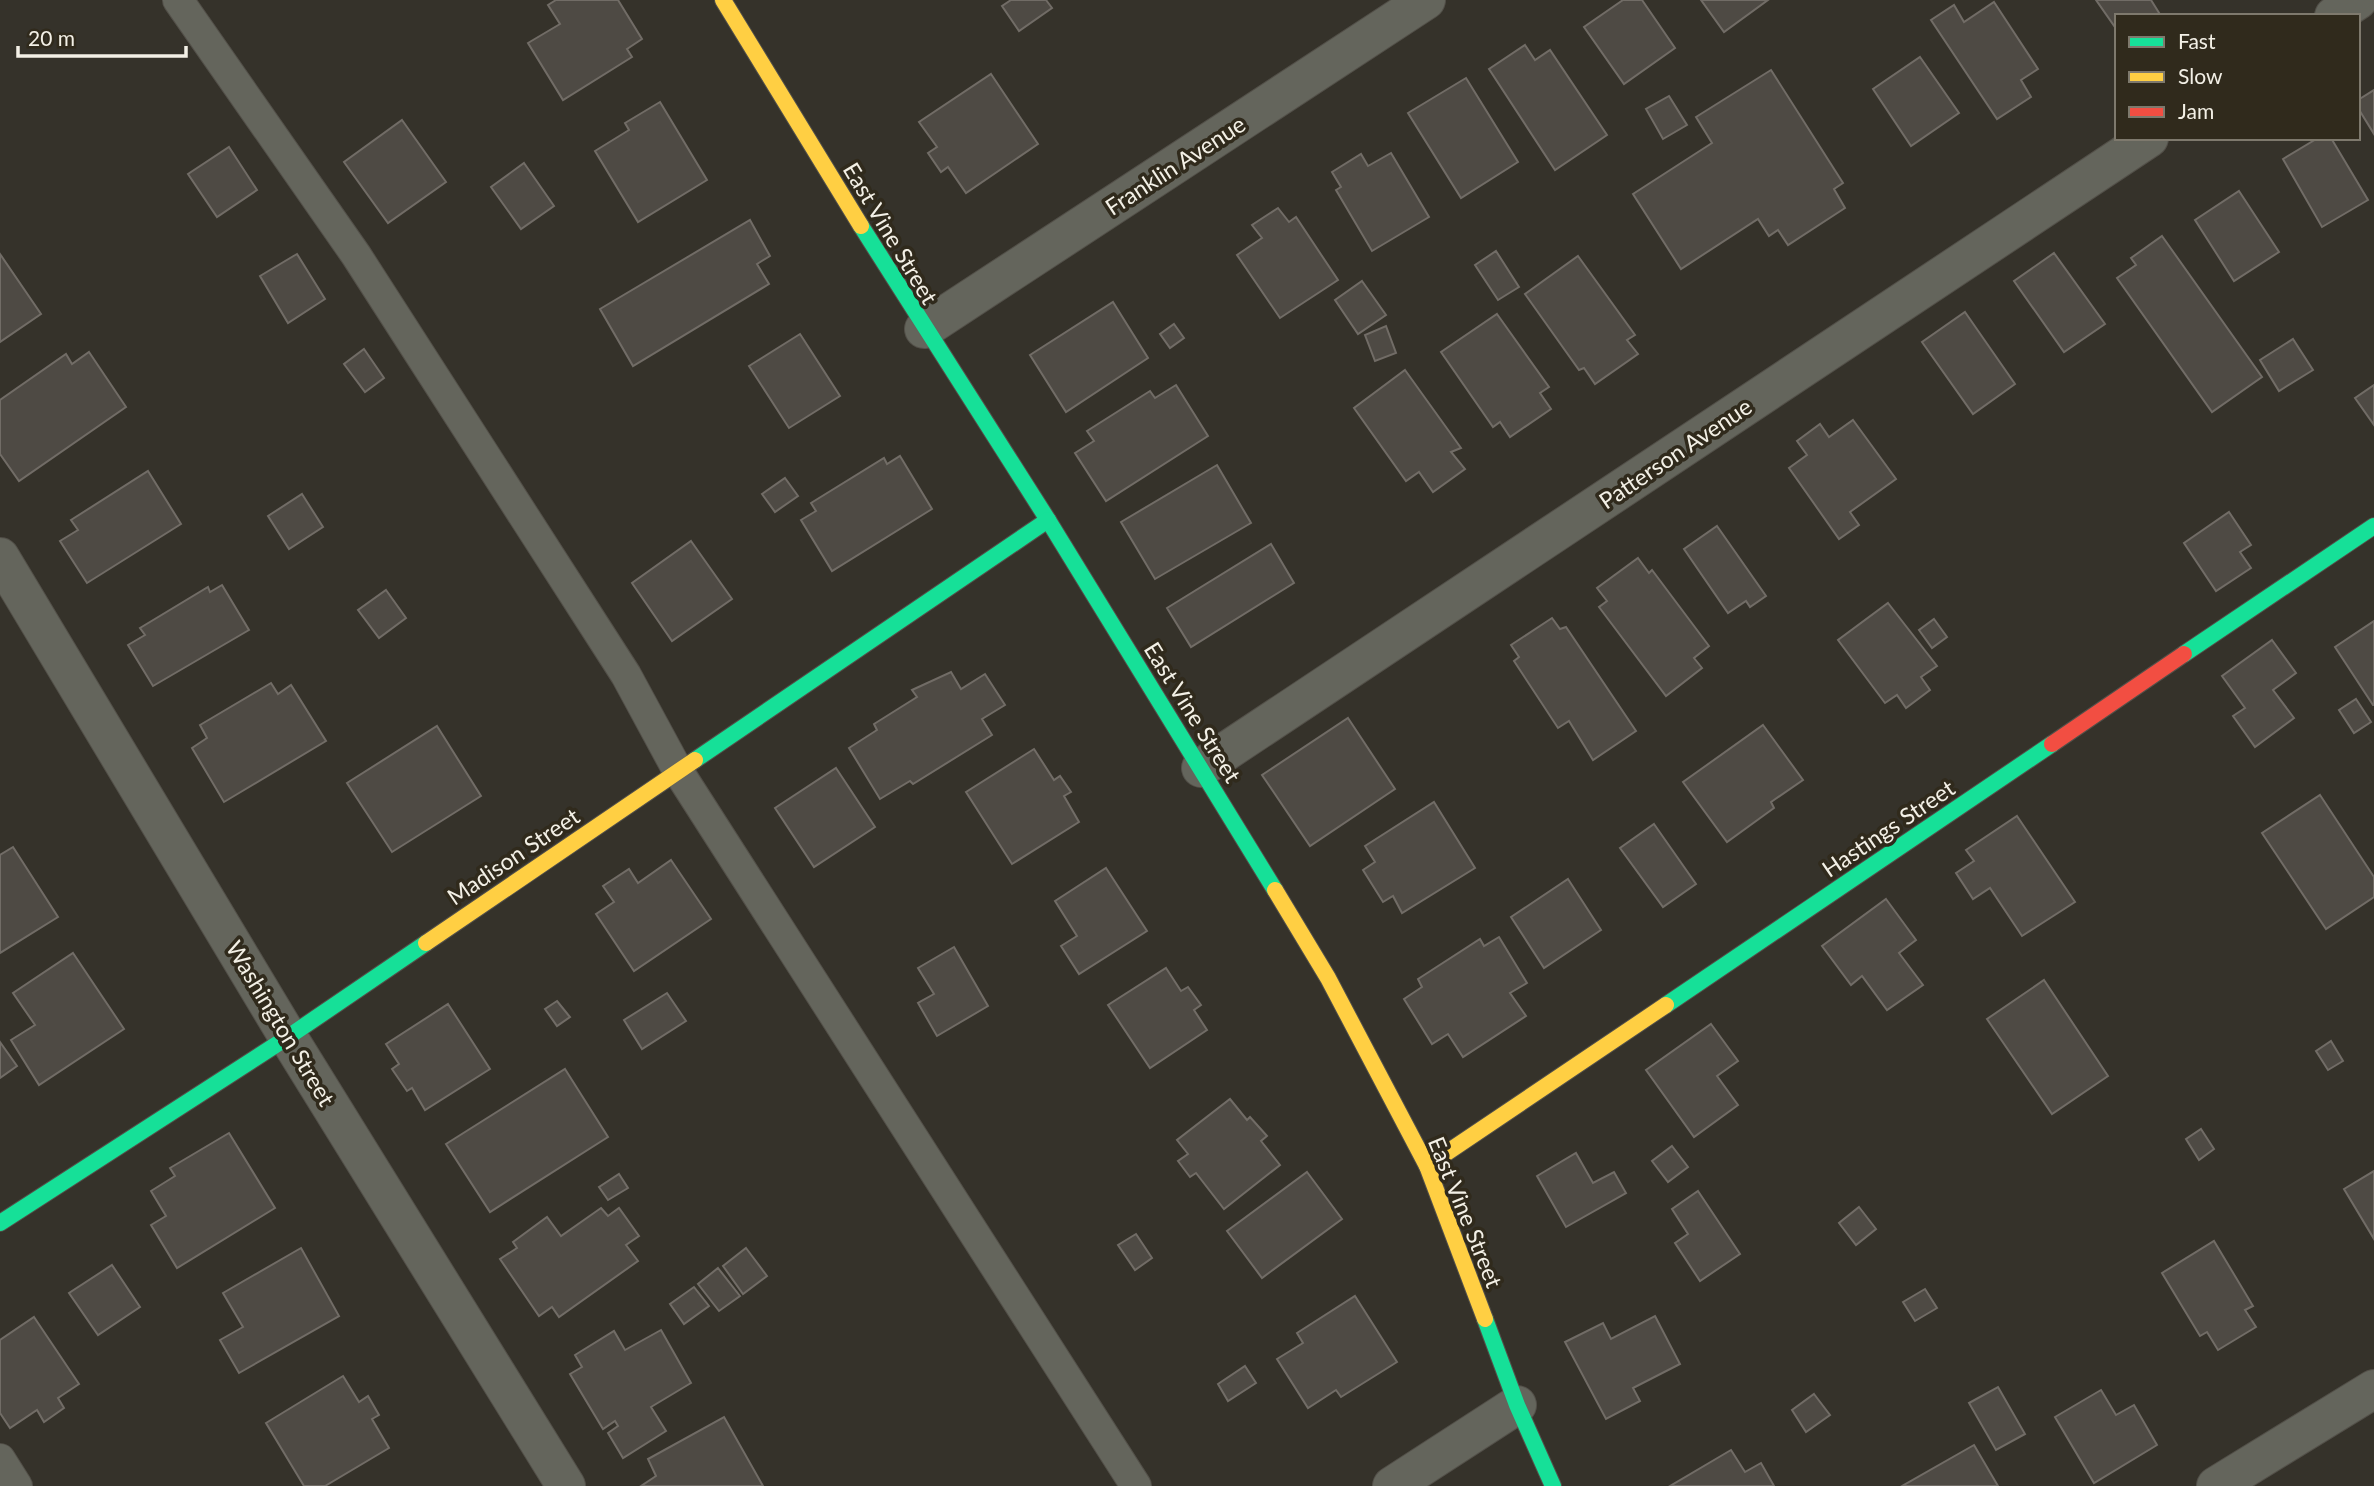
<svg xmlns="http://www.w3.org/2000/svg" width="2374" height="1486" font-family="Lato,sans-serif">
	<style>
		.building { fill: #4e4a44; stroke: #716c66; stroke-width: 2 }
		.lines { fill: none; stroke-linecap: round; stroke-linejoin: round }
		.lane-casing { stroke: #535049; stroke-width: 32 }
		.street-casing { stroke: #535049; stroke-width: 40 }
		.fast-casing { stroke: #535049; stroke-width: 18 }
		.slow-casing { stroke: #535049; stroke-width: 18 }
		.jam-casing { stroke: #535049; stroke-width: 18 }
		.lane { stroke: #64655c; stroke-width: 30 }
		.street { stroke: #64655c; stroke-width: 38 }
		.fast { stroke: #16e098; stroke-width: 16 }
		.slow { stroke: #ffcf43; stroke-width: 16 }
		.jam { stroke: #f24e42; stroke-width: 16 }
		.labels { text-anchor: middle; dominant-baseline: central; stroke-width: 7; stroke-linejoin: round; paint-order: stroke }
		.street-label { font-size: 23px; fill: #f3f0e6; stroke: #302a1c }
	</style>
	<rect width="100%" height="100%" fill="#35322a"/>
	<g class="building">
		<path d="M556,0h62l24,39 -15,10 5,8 -69,43 -35,-57 32,-19 -12,-19z"/>
		<path d="M1011,0h35l6,8 -33,23 -17,-25z"/>
		<path d="M1623,0h19l33,48 -51,36 -40,-57z"/>
		<path d="M1701,0h67l-44,32z"/>
		<path d="M2096,0h55l10,16h-44v14z"/>
		<path d="M1994,2l44,67 -17,11 10,17 -34,22 -66,-99 23,-15 10,17z"/>
		<path d="M1525,45l10,15 15,-10 57,85 -52,35 -66,-101z"/>
		<path d="M1920,57l39,56 -48,33 -38,-57z"/>
		<path d="M1771,70l72,113 -9,6 11,19 -57,37 -10,-15 -9,6 -11,-17 -77,50 -48,-75 79,-51 -16,-26z"/>
		<path d="M991,74l47,70 -72,49 -18,-26 -7,5 -13,-19 9,-6 -18,-25z"/>
		<path d="M1466,78l52,84 -57,36 -53,-85z"/>
		<path d="M2374,90v44l-16,-26v-8z"/>
		<path d="M1669,96l18,29 -24,14 -17,-30z"/>
		<path d="M660,102l47,78 -69,42 -43,-71 34,-21 -4,-7z"/>
		<path d="M402,120l44,62 -58,41 -44,-61z"/>
		<path d="M2318,138h13l37,62 -46,27 -39,-68z"/>
		<path d="M229,147l28,43 -40,27 -29,-43z"/>
		<path d="M1391,153l38,64 -57,34 -36,-61 5,-3 -9,-15 29,-18 7,12z"/>
		<path d="M524,163l30,43 -33,23 -30,-42z"/>
		<path d="M2239,191l40,61 -45,29 -39,-61z"/>
		<path d="M1278,208l11,14 7,-5 42,63 -58,38 -43,-63 25,-17 -10,-13z"/>
		<path d="M750,220l20,36 -13,8 12,20 -136,82 -33,-57z"/>
		<path d="M2162,236l100,141 -50,35 -95,-134 19,-13 -5,-7z"/>
		<path d="M1496,251l23,36 -21,13 -23,-35z"/>
		<path d="M2054,253l51,71 -41,28 -50,-71z"/>
		<path d="M0,254l41,60 -41,28z"/>
		<path d="M297,254l28,45 -37,24 -28,-47z"/>
		<path d="M1578,256l57,79 -8,5 11,14 -43,30 -11,-16 -5,2 -54,-76z"/>
		<path d="M1362,281l24,34 -28,19 -23,-34z"/>
		<path d="M1113,302l35,56 -82,54 -36,-57z"/>
		<path d="M1965,312l50,72 -42,30 -51,-72z"/>
		<path d="M1497,314l52,73 -9,6 11,16 -41,28 -10,-15 -7,5 -52,-75z"/>
		<path d="M1174,324l10,14 -14,10 -10,-14z"/>
		<path d="M1386,326l10,27 -21,8 -10,-26z"/>
		<path d="M800,334l40,62 -51,32 -40,-62z"/>
		<path d="M2293,339l20,31 -34,21 -19,-31z"/>
		<path d="M364,349l20,29 -19,14 -21,-28z"/>
		<path d="M89,352l37,55 -107,74 -19,-27v-54l66,-46 6,10z"/>
		<path d="M1405,370l56,78 -10,4 14,17 -32,23 -14,-20 -13,9 -52,-73z"/>
		<path d="M1176,385l32,51 -102,65 -31,-48 19,-12 -7,-10 63,-40 5,7z"/>
		<path d="M2374,385v40l-19,-27z"/>
		<path d="M1853,420l43,59 -46,33 9,13 -20,14 -50,-71 18,-13 -10,-14 23,-17 9,13z"/>
		<path d="M900,456l32,53 -100,62 -31,-51 15,-9 -5,-8 73,-45 3,6z"/>
		<path d="M1217,465l34,58 -96,56 -34,-57z"/>
		<path d="M148,471l33,53 -94,59 -27,-42 18,-11 -7,-10z"/>
		<path d="M785,478l13,18 -23,16 -13,-18z"/>
		<path d="M302,494l21,33 -34,22 -21,-33z"/>
		<path d="M2229,512l22,33 -11,7 11,16 -35,23 -32,-48z"/>
		<path d="M1717,526l49,70 -16,11 -4,-6 -18,12 -44,-64z"/>
		<path d="M691,541l41,58 -60,42 -40,-58z"/>
		<path d="M1271,544l23,39 -103,64 -24,-39z"/>
		<path d="M1638,558l11,15 3,-3 57,76 -15,12 8,10 -36,28 -67,-89 8,-6 -10,-13z"/>
		<path d="M222,585l27,45 -96,56 -25,-41 17,-10 -5,-7 68,-41 2,5z"/>
		<path d="M386,590l20,28 -27,20 -21,-28z"/>
		<path d="M1888,603l49,63 -16,11 9,13 -24,18 -9,-13 -12,8 -47,-63z"/>
		<path d="M1552,618l8,11 6,-2 70,104 -43,29 -24,-39 -11,7 -44,-67 5,-4 -8,-12z"/>
		<path d="M1934,619l13,18 -15,11 -13,-18z"/>
		<path d="M2374,621v84h-1l-38,-58z"/>
		<path d="M2272,640l24,33 -23,17 21,28 -39,29 -22,-31 12,-8 -23,-32z"/>
		<path d="M951,672l10,17 24,-15 20,31 -23,14 10,16 -79,49 -3,-3 -30,18 -31,-51 28,-18 -3,-6 43,-27 -5,-7z"/>
		<path d="M271,683l7,11 13,-9 35,56 -102,61 -32,-54 15,-10 -7,-13z"/>
		<path d="M2356,699l15,23 -17,11 -15,-23z"/>
		<path d="M1348,718l47,71 -85,57 -48,-71z"/>
		<path d="M1763,725l40,55 -32,22 3,6 -47,34 -44,-60z"/>
		<path d="M437,726l44,70 -89,56 -45,-69z"/>
		<path d="M1034,749l20,31 6,-4 11,16 -7,4 15,26 -67,42 -46,-72z"/>
		<path d="M836,768l39,59 -61,40 -39,-59z"/>
		<path d="M2320,795l54,82v20l-48,32 -64,-96z"/>
		<path d="M1434,802l41,66 -73,45 -9,-17 -10,6 -20,-32 12,-8 -10,-16z"/>
		<path d="M2017,816l58,86 -53,34 -32,-48 -17,11 -17,-26 18,-12 -8,-11z"/>
		<path d="M1654,824l42,60 -33,23 -43,-59z"/>
		<path d="M13,847l45,70 -58,36v-98z"/>
		<path d="M671,860l40,59 -77,52 -38,-57 18,-12 -11,-16 26,-17 9,14z"/>
		<path d="M1106,868l41,63 -68,43 -18,-28 16,-10 -22,-35z"/>
		<path d="M1568,879l33,51 -57,38 -33,-51z"/>
		<path d="M1886,899l30,41 -17,13 24,32 -36,25 -25,-34 -11,9 -29,-39z"/>
		<path d="M1499,937l28,46 -17,10 16,23 -63,41 -15,-23 -16,10 -28,-45 18,-12 -4,-8 62,-40 4,7z"/>
		<path d="M954,947l34,59 -51,30 -19,-33 16,-9 -16,-26z"/>
		<path d="M73,953l51,76 -85,56 -28,-45 24,-15 -22,-32z"/>
		<path d="M1166,968l15,23 7,-4 13,18 -7,5 13,20 -57,38 -42,-63z"/>
		<path d="M2044,980l64,96 -56,38 -65,-95z"/>
		<path d="M667,993l19,28 -44,28 -18,-29z"/>
		<path d="M557,1001l13,16 -13,9 -12,-17z"/>
		<path d="M448,1004l42,65 -65,41 -13,-22 -5,3 -15,-22 7,-5 -13,-20z"/>
		<path d="M1711,1024l27,37 -21,15 21,29 -44,32 -48,-67z"/>
		<path d="M2331,1041l12,20 -15,9 -12,-19z"/>
		<path d="M0,1042l17,24 -17,12z"/>
		<path d="M565,1069l43,68 -118,75 -44,-68z"/>
		<path d="M1230,1099l17,21 3,-3 17,19 -6,5 19,24 -56,44 -28,-36 -6,4 -12,-16 10,-7 -11,-14z"/>
		<path d="M2201,1129l13,20 -15,11 -13,-21z"/>
		<path d="M229,1133l46,75 -98,60 -26,-43 15,-9 -15,-25 24,-15 -5,-8z"/>
		<path d="M1672,1146l16,21 -20,15 -16,-21z"/>
		<path d="M1576,1153l17,30 21,-11 12,21 -60,34 -29,-51z"/>
		<path d="M2374,1171v68l-30,-50z"/>
		<path d="M1307,1172l35,47 -80,59 -35,-47z"/>
		<path d="M619,1174l9,14 -20,12 -9,-13z"/>
		<path d="M1698,1191l42,63 -40,27 -25,-38 13,-9 -16,-25z"/>
		<path d="M1859,1207l17,22 -20,16 -17,-22z"/>
		<path d="M601,1208l7,8 11,-8 20,28 -13,9 12,16 -79,56 -7,-10 -13,9 -39,-57 17,-11 -4,-6 34,-25 14,19z"/>
		<path d="M1136,1234l16,24 -17,12 -17,-25z"/>
		<path d="M2214,1241l39,65 -8,4 11,17 -38,23 -11,-18 -7,4 -38,-63z"/>
		<path d="M301,1248l38,68 -100,57 -19,-33 23,-13 -20,-34z"/>
		<path d="M746,1248l21,28 -24,18 -20,-28z"/>
		<path d="M112,1265l28,42 -42,28 -29,-42z"/>
		<path d="M718,1268l22,28 -21,15 -21,-27z"/>
		<path d="M694,1287l15,19 -25,18 -14,-20z"/>
		<path d="M1925,1289l12,19 -22,13 -12,-19z"/>
		<path d="M1355,1296l42,66 -56,35 -5,-7 -28,18 -31,-49 26,-16 -6,-10z"/>
		<path d="M1655,1316l25,48 -47,24 7,13 -34,18 -41,-77 38,-19 8,16z"/>
		<path d="M34,1317l45,67 -21,14 6,10 -20,14 -7,-12 -27,18 -10,-15v-73z"/>
		<path d="M661,1330l30,53 -40,24 15,24 -43,27 -15,-25 10,-7 -3,-5 -12,8 -33,-55 12,-7 -7,-12 39,-24 11,19z"/>
		<path d="M1245,1366l11,17 -28,18 -10,-17z"/>
		<path d="M343,1376l16,26 9,-6 11,19 -7,4 17,29 -64,38h-21l-38,-63z"/>
		<path d="M1998,1387l27,47 -29,16 -27,-47z"/>
		<path d="M2101,1390l15,25 18,-10 23,40 -63,38 -39,-66z"/>
		<path d="M1814,1394l16,21 -24,17 -14,-22z"/>
		<path d="M724,1417l39,69h-122l15,-10 -8,-17z"/>
		<path d="M1974,1445l24,41h-96z"/>
		<path d="M1731,1450l14,22 16,-9 13,23h-104z"/>
	</g>
	<g class="lines">
		<defs>
			<g id="lane">
				<path d="M178,0l178,255 270,420 52,96 458,715"/>
				<path d="M0,1459l17,27"/>
			</g>
			<g id="street">
				<path d="M2334,16l24,-16"/>
				<path d="M924,329l502,-329"/>
				<path d="M0,557l288,480 278,449"/>
				<path d="M1201,768l948,-630"/>
				<path d="M1392,1486l125,-81"/>
				<path d="M2216,1486l158,-97"/>
			</g>
			<g id="fast">
				<path d="M861,226l187,294 227,370"/>
				<path d="M2184,654l190,-128"/>
				<path d="M695,760l353,-240"/>
				<path d="M1666,1005l386,-261"/>
				<path d="M0,1223l288,-186 138,-94"/>
				<path d="M1485,1319l32,86 36,81"/>
			</g>
			<g id="slow">
				<path d="M723,0l138,226"/>
				<path d="M1275,890l53,88 99,188 58,153"/>
				<path d="M426,943l269,-183"/>
				<path d="M1427,1166l239,-161"/>
			</g>
			<path id="jam" d="M2052,744l132,-90"/>
		</defs>
		<use href="#lane" class="lane-casing"/>
		<use href="#street" class="street-casing"/>
		<use href="#fast" class="fast-casing"/>
		<use href="#slow" class="slow-casing"/>
		<use href="#jam" class="jam-casing"/>
		<use href="#lane" class="lane"/>
		<use href="#street" class="street"/>
		<use href="#fast" class="fast"/>
		<use href="#slow" class="slow"/>
		<use href="#jam" class="jam"/>
	</g>
	<g class="labels">
		<g class="street-label">
			<text transform="translate(1175 165) rotate(-33)">Franklin Avenue</text>
			<text transform="translate(891 233) rotate(59)">East Vine Street</text>
			<text transform="translate(1675 453) rotate(-34)">Patterson Avenue</text>
			<text transform="translate(1193 712) rotate(58)">East Vine Street</text>
			<text transform="translate(1888 828) rotate(-34)">Hastings Street</text>
			<text transform="translate(513 856) rotate(-34)">Madison Street</text>
			<text transform="translate(281 1023) rotate(59)">Washington Street</text>
			<text transform="translate(1466 1212) rotate(68)">East Vine Street</text>
		</g>
	</g>
	<rect x="2115" y="14" width="245" height="126" fill="#302a1c" stroke="#7e796d" stroke-width="2"/>
	<rect x="2129" y="37" width="35" height="10" fill="#16e098" stroke="#7e796d" stroke-width="2"/>
	<text x="2178" y="49" font-size="21" fill="#f3f0e6">Fast</text>
	<rect x="2129" y="72" width="35" height="10" fill="#ffcf43" stroke="#7e796d" stroke-width="2"/>
	<text x="2178" y="84" font-size="21" fill="#f3f0e6">Slow</text>
	<rect x="2129" y="107" width="35" height="10" fill="#f24e42" stroke="#7e796d" stroke-width="2"/>
	<text x="2178" y="119" font-size="21" fill="#f3f0e6">Jam</text>
	<path d="M18 46v10h168v-10" fill="none" stroke="#f3f0e6" stroke-width="3.5"/>
	<text x="28" y="46" font-size="21" fill="#f3f0e6" stroke="#302a1c" stroke-width="5" paint-order="stroke">20 m</text>
</svg>
